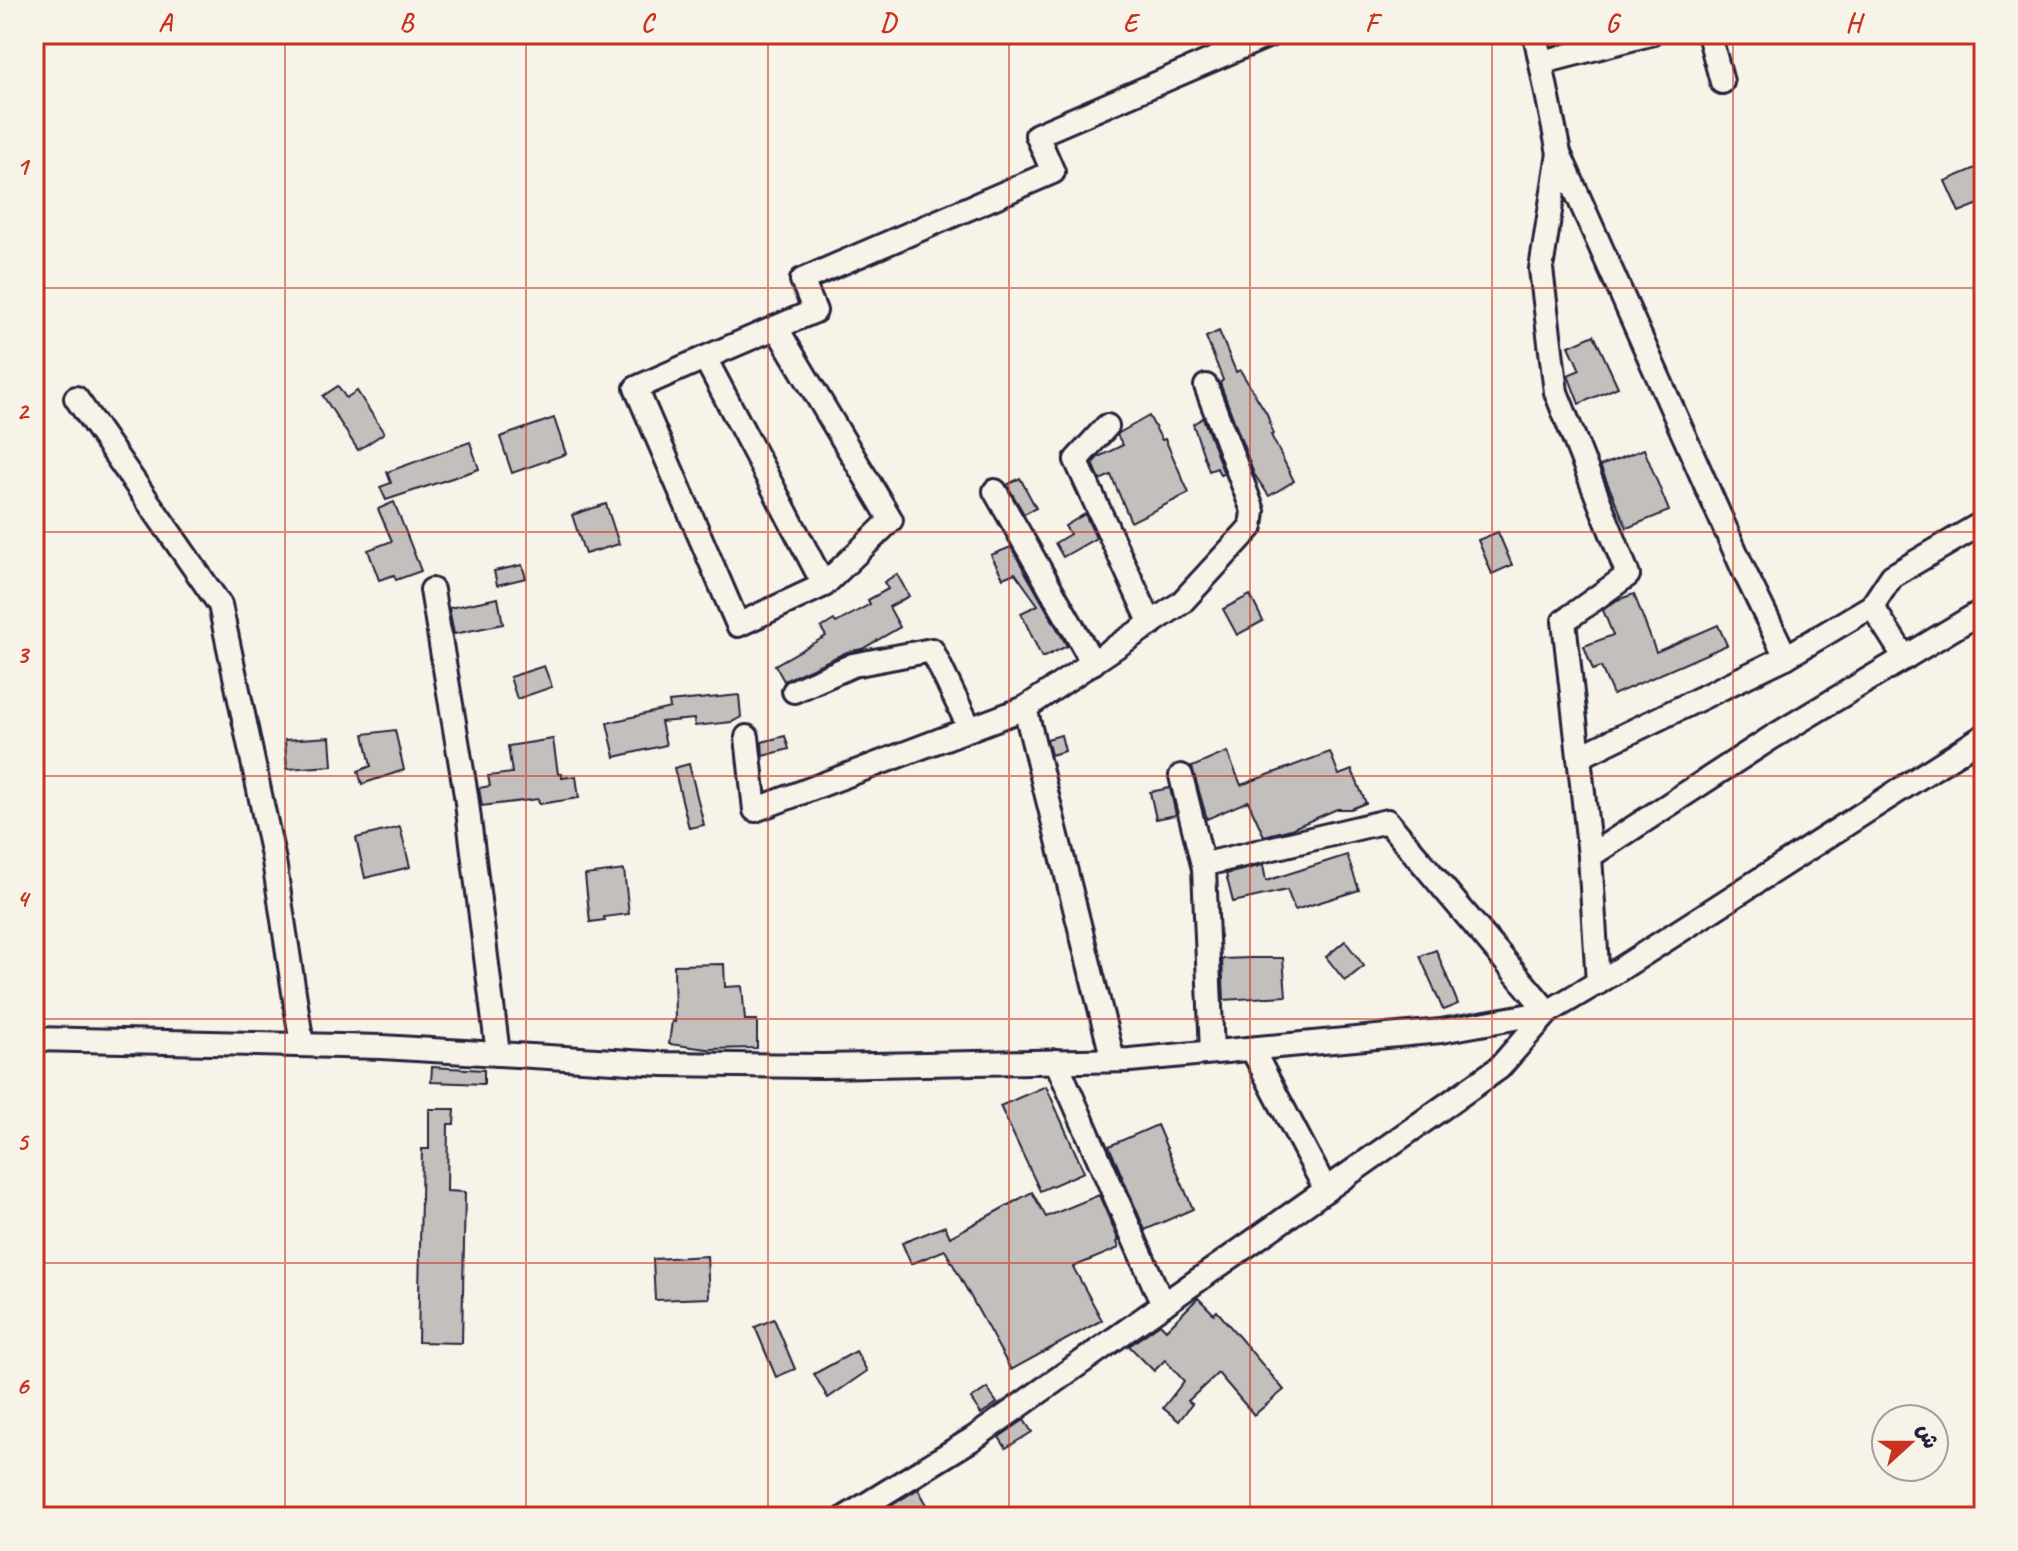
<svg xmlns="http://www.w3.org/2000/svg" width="2018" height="1551" font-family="Caveat,'Playpen Sans Arabic',sans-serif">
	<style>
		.building { fill: #c2bfbd; stroke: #22223b; stroke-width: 2 }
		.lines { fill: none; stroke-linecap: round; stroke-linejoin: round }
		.minor-casing { stroke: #22223b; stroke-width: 28 }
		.minor { stroke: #f7f3e8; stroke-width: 22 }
		.grid { fill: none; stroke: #c8321e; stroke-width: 2; stroke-opacity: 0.55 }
		.neatline { fill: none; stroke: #c8321e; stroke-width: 3 }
		.grid-label { font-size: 26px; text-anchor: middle; font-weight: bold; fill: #c8321e }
	</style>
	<rect width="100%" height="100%" fill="#f7f3e8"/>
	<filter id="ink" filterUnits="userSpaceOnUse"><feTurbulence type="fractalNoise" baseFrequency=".0125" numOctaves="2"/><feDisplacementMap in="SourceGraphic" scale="16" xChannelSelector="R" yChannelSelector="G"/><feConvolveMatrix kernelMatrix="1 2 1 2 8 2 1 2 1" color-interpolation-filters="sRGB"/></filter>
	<g filter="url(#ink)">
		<g class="building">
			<path d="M1976,168l8,17v17l-25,10 -14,-31z"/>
			<path d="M1219,331l17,41 4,-2 27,44 6,20 -2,1 23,46 -25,15 -15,-22 -34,-91 3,-3 -17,-43z"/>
			<path d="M1594,335l24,52 -39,17 -11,-29 12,-5 -11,-24z"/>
			<path d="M338,386l8,12 11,-7 27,42 -26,17 -35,-54z"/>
			<path d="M1149,416l13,24 3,-1 24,54 -58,29 -20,-47 -11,5 -7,-17 5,-6 25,-12 -6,-10 2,-2z"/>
			<path d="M554,418l12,36 -54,19 -12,-36z"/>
			<path d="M1203,418l21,56 -4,1 -3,-7 -8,3 -16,-47z"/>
			<path d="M470,442l9,27 -93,31 -6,-13 11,-4 -4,-11z"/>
			<path d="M1644,449l25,62 -42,17 -27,-62z"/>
			<path d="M1020,478l16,30 -12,6 -17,-29z"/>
			<path d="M394,502l27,69 -25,9 -2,-5 -15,5 -11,-30 24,-9 -14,-32z"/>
			<path d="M606,504l13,40 -34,10 -13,-39z"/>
			<path d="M1085,514l11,24 -33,19 -8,-14 15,-9 -5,-8z"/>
			<path d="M1498,532l14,33 -20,9 -14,-34z"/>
			<path d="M1011,547l56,99 -25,12 -21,-45 17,-8 -23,-32 -12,5 -12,-23z"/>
			<path d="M522,565l4,13 -29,7 -3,-14z"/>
			<path d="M897,574l12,22 -20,11 11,20 -38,22 -15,3 -63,29 -9,-16 51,-29 -5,-8 13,-8 2,3 34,-19 -2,-4 20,-11 -4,-7z"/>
			<path d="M1634,594l22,58 62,-27 9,20 -114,50 -12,-28 -8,3 -9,-24 29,-11 -10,-25 14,-10z"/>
			<path d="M1250,595l13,26 -26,14 -14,-26z"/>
			<path d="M498,598l5,26 -49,10 -5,-26z"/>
			<path d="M544,666l8,21 -35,12 -7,-22z"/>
			<path d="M739,695l2,22 -9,5 -37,4 -1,-7 -33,3 5,23 -51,12 -8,-34 63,-15 -1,-6z"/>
			<path d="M395,730l9,40 -42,14 -4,-13 13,-5 -7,-32z"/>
			<path d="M1061,735l4,16 -14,4 -4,-16z"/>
			<path d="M785,736l4,13 -26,7 -1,-14z"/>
			<path d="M330,737l2,29 -45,3 -2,-29z"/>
			<path d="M553,739l5,35h4v4l14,-2 3,22 -40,6 -1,-5 -56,7 -3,-18 11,-2 -2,-10 24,-3 -4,-27z"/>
			<path d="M1227,752l14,33 89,-33 9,23 13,-5 14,33 -15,6h-14l-46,20 -27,7 -16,-35 -41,18 -15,-52z"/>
			<path d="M689,764l15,61 -15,3 -15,-60z"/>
			<path d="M1170,788l6,27 -20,4 -6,-27z"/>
			<path d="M400,827l10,40 -45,11 -9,-40z"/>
			<path d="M1347,855l12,35 -64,20 -8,-20 -54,12 -7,-28 37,-9 3,16z"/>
			<path d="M624,870l5,44 -25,3 1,3 -15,2 -5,-47z"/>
			<path d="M1345,941l19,25 -19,15 -19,-24z"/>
			<path d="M1436,950l22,54 -15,6 -23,-54z"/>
			<path d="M1251,958h32l3,38 -62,4 -2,-41z"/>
			<path d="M724,964l1,23 17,-1 3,34h12v28l-50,1 -38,-5 3,-23 3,1 -1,-57z"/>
			<path d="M432,1067l52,3v14l-53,-2z"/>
			<path d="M1046,1086l38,86 -44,19 -40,-85z"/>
			<path d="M429,1109h26l-1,15h-6l-1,67 18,1 -3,151 -44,-1 4,-193h7z"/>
			<path d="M1157,1125l36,84 -48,21 -36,-84z"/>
			<path d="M1032,1192l14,25 53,-22 20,46 -2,1 2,6 -46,19 29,53 -91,50 -66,-120 -34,14 -9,-21 43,-17 5,11z"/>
			<path d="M707,1256l2,42 -54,2 -2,-41z"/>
			<path d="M1198,1298l16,16 3,-3 67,79 -30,25 -36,-42 -30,28 4,3 -13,17 -16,-13 21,-27 -19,-21 -11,11 -25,-25 31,-22 6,6z"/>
			<path d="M774,1319l21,50 -19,8 -21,-50z"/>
			<path d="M856,1351l11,20 -39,27 -14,-24z"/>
			<path d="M987,1388l10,15 -16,11 -10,-15z"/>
			<path d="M1024,1420l8,12 -26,16 -7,-11z"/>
			<path d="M918,1489l16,28h-61z"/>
		</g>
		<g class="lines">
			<defs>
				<g id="minor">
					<path d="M1535,34l24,119 185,418 42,86"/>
					<path d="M1709,34l13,48"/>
					<path d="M1543,62l107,-28"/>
					<path d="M1559,153l-18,116 15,123 72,183 -64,46 26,235 8,127"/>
					<path d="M776,327l115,193 -67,65 -86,40 -102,-237c59,-26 119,-52 179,-77l-13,-31 251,-108 -16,-37 235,-101"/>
					<path d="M705,358l119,227"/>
					<path d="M76,398l144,207 54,256 28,184"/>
					<path d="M1107,426l-31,34 75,164"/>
					<path d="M995,491l98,172"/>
					<path d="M432,590l34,205 32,259"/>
					<path d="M1872,606l33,52"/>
					<path d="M794,691l59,-26 79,-15 38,79"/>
					<path d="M1025,708l88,352"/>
					<path d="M747,737l8,73 270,-102 156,-105 70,-76 2,-16 -47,-125"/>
					<path d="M1579,757l207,-100 86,-51 20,-30 92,-54"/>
					<path d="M1181,776l23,93 8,183"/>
					<path d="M1590,856l181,-118 213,-128"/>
					<path d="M34,1039l348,8 281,17 159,2 308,-6 311,-29 107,-19 66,-39 370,-237"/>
					<path d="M1252,1049l74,141"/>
					<path d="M1056,1061l107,244"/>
					<path d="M846,1517l128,-79 525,-370 49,-56 -161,-191 -177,42"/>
				</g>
			</defs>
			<use href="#minor" class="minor-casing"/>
			<use href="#minor" class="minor"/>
		</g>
	</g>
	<path class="grid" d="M285,34v1483M526,34v1483M768,34v1483M1009,34v1483M1250,34v1483M1492,34v1483M1733,34v1483M34,288h1950M34,532h1950M34,776h1950M34,1019h1950M34,1263h1950"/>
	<rect width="2018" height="1551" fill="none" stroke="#f7f3e8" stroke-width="88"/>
	<g transform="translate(1910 1443) rotate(69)"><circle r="38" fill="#f7f3e8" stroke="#a29fa3" stroke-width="2"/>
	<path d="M0-6L14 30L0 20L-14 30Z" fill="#c8321e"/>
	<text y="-12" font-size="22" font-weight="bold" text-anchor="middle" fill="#22223b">ش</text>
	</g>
	<rect x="44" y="44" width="1930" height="1463" class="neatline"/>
	<g class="grid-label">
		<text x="165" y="31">A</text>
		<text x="406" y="31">B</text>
		<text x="647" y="31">C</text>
		<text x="888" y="31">D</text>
		<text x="1130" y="31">E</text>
		<text x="1371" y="31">F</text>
		<text x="1612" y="31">G</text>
		<text x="1853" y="31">H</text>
		<text x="22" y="175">1</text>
		<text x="22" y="419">2</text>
		<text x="22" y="663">3</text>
		<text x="22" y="907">4</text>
		<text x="22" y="1150">5</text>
		<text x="22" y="1394">6</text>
	</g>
</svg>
